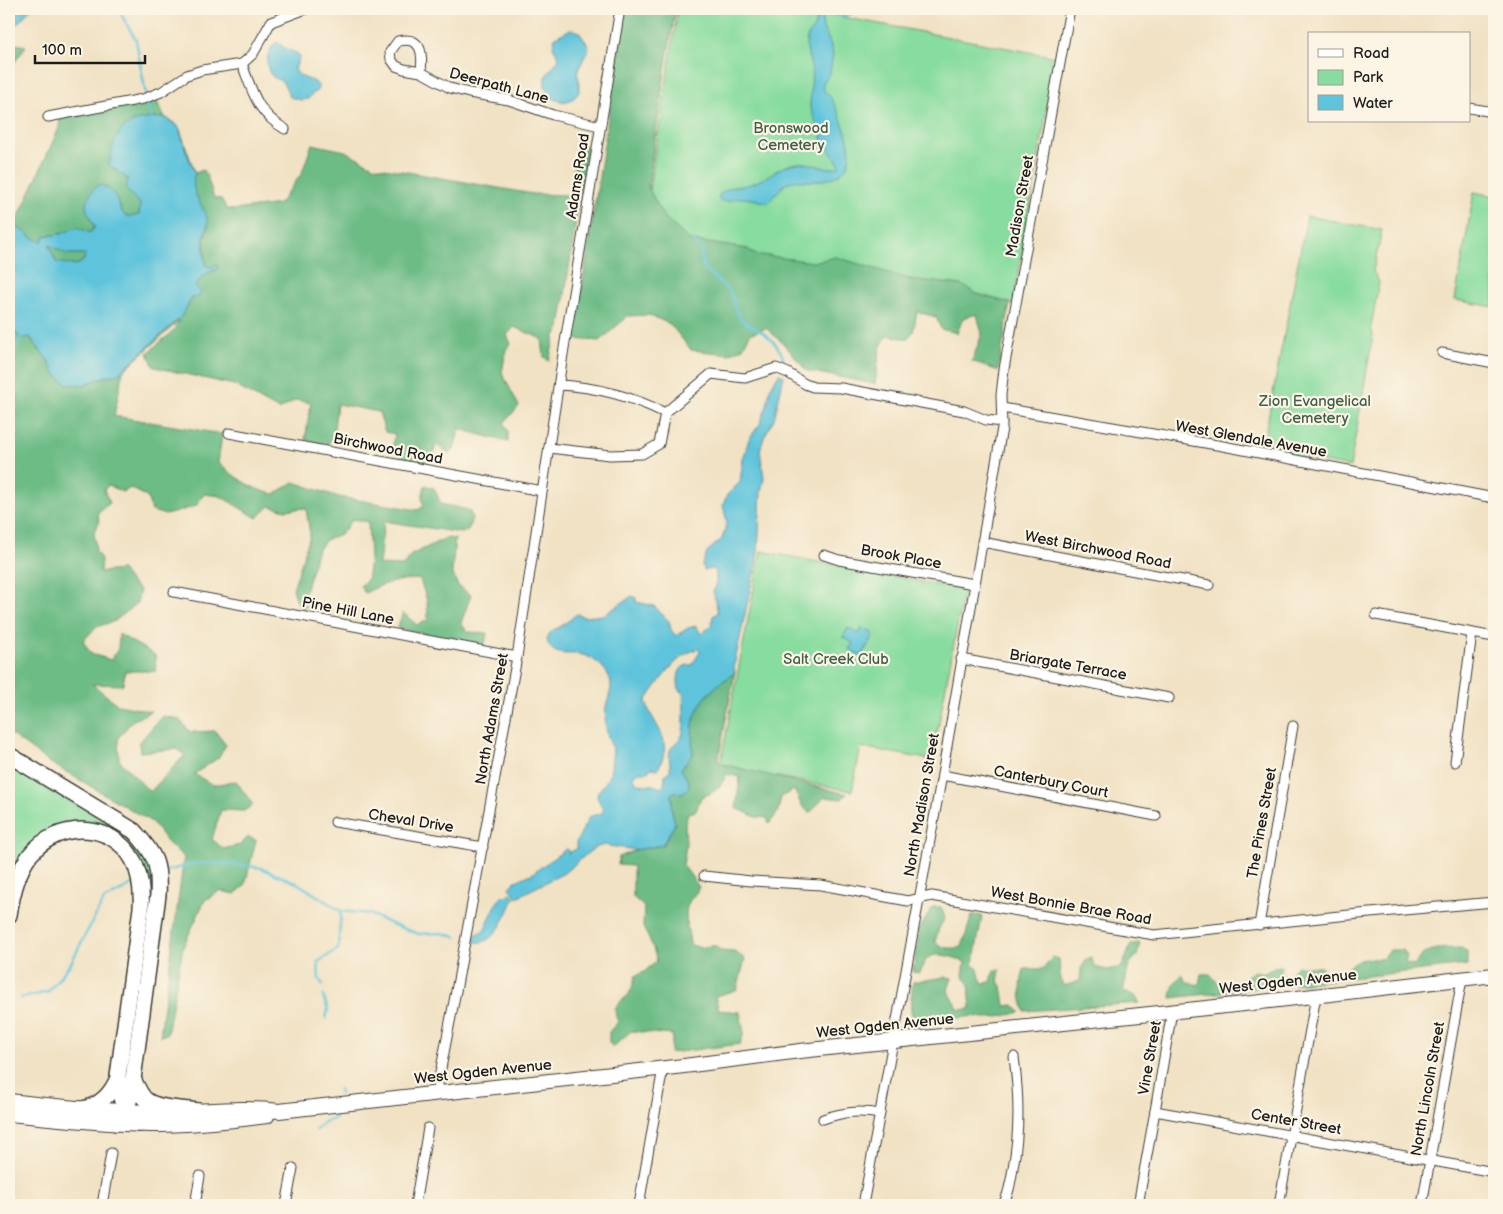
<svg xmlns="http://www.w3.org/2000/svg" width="1503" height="1214" font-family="'Balsamiq Sans',sans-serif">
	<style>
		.green { fill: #87dc9f; stroke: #527c5e }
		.forest { fill: #6dbc86; stroke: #446c51 }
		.water { fill: #5ec4db; stroke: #3d707c; fill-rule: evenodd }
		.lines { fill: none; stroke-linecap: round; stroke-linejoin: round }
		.stream { stroke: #5ec4db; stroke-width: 2.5 }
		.minor-casing { stroke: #3c3a35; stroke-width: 11 }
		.primary-casing { stroke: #3c3a35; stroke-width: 16 }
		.motorway-casing { stroke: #3c3a35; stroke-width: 18 }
		.minor { stroke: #fff; stroke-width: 9 }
		.primary { stroke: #fff; stroke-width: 14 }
		.motorway { stroke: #fff; stroke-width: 15 }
		.labels { text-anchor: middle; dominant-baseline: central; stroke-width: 4.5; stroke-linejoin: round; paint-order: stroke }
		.street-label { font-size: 15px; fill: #1c1c1c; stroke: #fcf5e5 }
		.park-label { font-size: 15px; fill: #415f4a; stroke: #fcf5e5 }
	</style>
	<rect width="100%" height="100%" fill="#fcf5e5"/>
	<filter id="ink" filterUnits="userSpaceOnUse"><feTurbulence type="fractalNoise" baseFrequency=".02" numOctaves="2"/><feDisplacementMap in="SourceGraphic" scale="10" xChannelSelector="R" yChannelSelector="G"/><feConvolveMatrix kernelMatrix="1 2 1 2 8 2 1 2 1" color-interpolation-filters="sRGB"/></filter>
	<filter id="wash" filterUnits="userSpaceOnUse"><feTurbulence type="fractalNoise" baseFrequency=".0096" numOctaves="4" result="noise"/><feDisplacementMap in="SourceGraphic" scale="20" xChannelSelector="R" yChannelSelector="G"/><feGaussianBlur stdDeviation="1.12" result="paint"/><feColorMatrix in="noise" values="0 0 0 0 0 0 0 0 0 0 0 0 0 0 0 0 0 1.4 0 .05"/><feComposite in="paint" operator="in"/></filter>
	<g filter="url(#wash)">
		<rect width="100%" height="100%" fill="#f1e2c4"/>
		<g class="green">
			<path d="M678,9h160l-1,7 219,41 -43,248 -372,-64z"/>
			<path d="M1474,192l20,4v111l-39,-7z"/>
			<path d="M1307,216l75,14 -9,41 6,11 -8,45 2,8 -23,132 -88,-17z"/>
			<path d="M761,551l203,39 -32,170 -71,-13 -9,44 -132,-25z"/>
			<path d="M9,762l121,71 18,24 7,24 -15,112 -5,1 11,-83 -15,-62 -73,-21 -49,58z"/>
		</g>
		<g class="forest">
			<path d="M625,9h51l-10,54 -18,124 15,29 26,24 59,9 6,5 59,8 23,-5 73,22 53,6 15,9 33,9 -12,68 -26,-10 10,-27 -5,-20 -14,4 -6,15 -16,-4 -5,-12 -19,-5 -4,20 -6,7 -20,-4 -7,13 -5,36 -68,-13 -24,-28 -17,-15 -16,6 -7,14 -14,6 -38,-4 -21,-26 -21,-9 -21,1 -28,25 -26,-2z"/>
			<path d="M9,43l17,3 -17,24z"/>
			<path d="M154,96l10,20 15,11 16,46 8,-3 4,6 7,22 7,1 6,10 7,1 45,-6 23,-31 10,-29 33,7 28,15 160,28 37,1 7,-49 5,-3 5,4 -27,181 -5,8 -6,25 -5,-4 -2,-18 -28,-12 -7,8 4,9 -5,5 -4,24 17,33 -15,17 4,8v11l-49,-13 -5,21 -5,4 -13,-10 -5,20 -30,-7 -9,-9 3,-14 -10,-2 -6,-20 -42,-8 -4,33 -6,8 -22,-5 6,-37 -15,-3 -17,10 -45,-25 -80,-18 -6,-14 26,-23 6,-10 -57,51 -9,45 108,18 -4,29c17,14 35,28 57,31l19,-12 45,15 79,13 6,-4 -2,-8 3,-13 9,3 7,16 28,6 3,7 -4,14 -7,2 -77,-12 -5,44 24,1 8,-11 35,-17 9,1 -3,33 6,14 13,9 -10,28 6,9 20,1 -2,11 -37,-5 -51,-11 6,-15 14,12 11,-5 -1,-19 -7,-22c-20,0 -37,4 -55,14l-5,-7 7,-6 3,-20 -2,-38 -15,-3 -12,15 -14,5 -9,10 -15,49h6l-1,8 -8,4 -7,-21 17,-54 -4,-27 -20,2 -16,-4 -13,12 -37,-22 -16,-2 -8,12 -30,9 -14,-4 -5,-14 -16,-9 -9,4 -14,-7 -4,5 6,13 -12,9 1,11 -5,8 2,21 5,7 -1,13 22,-2 10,14 8,6 -3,13 -22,18 -19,6 -13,14 8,13 20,6 7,-11 1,-15 36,21 1,16h-31l-2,14 -31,-1 26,21 33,6 -19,10 -14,17 1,22 31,32 35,-37 -9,-6 -36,3 -1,-9 23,-27 17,3 11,13 25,-1 11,14 -8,13 -24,16 19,11 23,-4 17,24 -9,6 -23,-1 -9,29 11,10 17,-4 8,-8 8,3 -11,45 -10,9 -15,-3 -15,9 -22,47 -16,87 -7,2 24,-179 -17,-15 -15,-20 -103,-60 -40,-29v-406h2l10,11 8,-1 20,25 6,12 12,10 17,1 20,-8 15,-3 62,-57 16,-27 -2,-4c6,-9 12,-14 22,-17l-11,-3 -2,-28 4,-9 -1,-10 -13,-29 -1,-10 2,-7 -9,-22 -7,-24 -15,-10 -31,4 -24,44 19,14 7,20 6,4 -2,12c-13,4 -17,2 -20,-12l-27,18 3,6 -5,6 -13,-6 -16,7 -16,2 -3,6c-11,-4 -27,-12 -33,-23l6,6 44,-97 1,-13z"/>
			<path d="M48,244l19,10h19c-4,14 -19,13 -30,8z"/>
			<path d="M735,672l-17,89 4,3 125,30 -5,5 -18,-2 -14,16 -8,-7 -8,-16 -13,7 -3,15 -9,12 -2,-6 -11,-1 -20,-9 4,-31 -14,-3c-4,13 -12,19 -25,23l-5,14 -8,2 -3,11 1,21 -3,20 16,22c-2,7 -8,10 -11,17 -5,11 1,28 2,40 13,7 13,1 26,2l5,5 14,1 10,7 -8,31 -22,6 4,14 21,2 4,21 -4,11 -70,9 3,-18 -42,-4 -18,16 -4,-4v-11l9,-10c-9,-20 7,-20 12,-30 3,-5 4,-11 5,-16l9,-4 13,-11 -5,-16 -9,-18 1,-20 -11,-10v-31l-15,-1 1,-8 17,-7 27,-5 12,-21 -4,-18 1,-6 -1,-6 3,-2 8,1 7,-11 -8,-13 12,-15c-3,-32 1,-49 26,-70 5,-4 11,-7 16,-12z"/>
			<path d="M933,907h8l4,11 -6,10 -4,14c8,7 17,7 27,5l10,-32 10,1 -9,49 5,4 2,9 3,5 8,-1 3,-12h6l-2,11 4,5 3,20 9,-1 7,7c-14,3 -34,9 -47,4l-58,7c-9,-12 -4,-27 -3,-41l32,-5 7,1 -4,12 11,20 12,-1 -2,-26 -6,-7 2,-14c-8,-4 -31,-12 -38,-3 -4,4 -3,9 -8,14l-6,-1 7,-44z"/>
			<path d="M1140,943l-3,13 -8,8 -6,28 11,3 6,8 -115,8c-5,-14 -5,-27 -1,-42h19l10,-12 6,2 1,16 3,11 17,-5 1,-12 4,-8 6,-3 4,9 12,3 15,-3 9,-23z"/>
			<path d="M1462,948l5,4v13l-296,33c1,-10 3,-17 11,-23l5,7 12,3 2,-11h9l8,9 15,3 21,-15 11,2 9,-6 7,-1 1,10 7,-1 8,-9 24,1 3,4h20c14,-14 20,-12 38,-12l8,-9h12l5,6 -2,7 10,3c7,-20 28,-17 47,-18z"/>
		</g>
		<g class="water">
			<path d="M9,9h22l-16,17 -6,3z"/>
			<path d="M819,17l3,3 1,8 8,17 2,10 -3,18 -7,10 1,8c9,5 16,26 20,36 13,33 5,53 -32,54 -8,1 -15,-2 -23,1 -8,4 -15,15 -22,21 -9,-3 -19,-5 -28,-5 -8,1 -12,6 -20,2v-5c16,-13 16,-6 32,-11 16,-5 29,-19 46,-21 14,-2 27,8 42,4l-1,-5 -15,-21 -13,-34 2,-36 -6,-27 1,-6 7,-11 3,-9z"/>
			<path d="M571,29l8,3 9,13 1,3 -12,24 2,8v12c-10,18 -37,8 -34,-12 1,-8 9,-13 13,-20l1,-3 -6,-10 2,-10z"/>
			<path d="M277,42l8,6 13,6 1,3 -4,13c2,2 4,5 6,6 7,5 19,3 17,15l-6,3 -4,5 -7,1 -11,-3c-3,-5 -4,-11 -7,-14 -3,-4 -8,-4 -10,-6 -10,-9 -6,-29 4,-35z"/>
			<path d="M164,117l15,10 7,24 9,22c-6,18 7,30 12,45 2,8 -2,13 -3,20 -1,8 1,19 2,28l7,1 3,-4 2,6c-10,3 -17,8 -23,17l6,6 -2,5 -7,1 -11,19 -63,57 -14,3 -21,8 -16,-1 -12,-10 -6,-12 -19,-25 -9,2 -10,-12h-2v-106l24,17 9,4 3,-6 16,-2 16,-7 13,6 5,-6c-11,-22 -14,-23 3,-42 31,6 12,39 41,30l1,-12 -5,-4 -9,-10 2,-10 -19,-14c2,-16 7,-36 24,-43 6,-3 24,-4 31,-5zM49,245l18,9h18l-1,6 -5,4 -8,1 -15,-3z"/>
			<path d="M779,374l5,2 -10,43 -9,16 -5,15 4,28 -3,13 -3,62 -24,113 1,6c-5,5 -11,8 -16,12 -25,21 -29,38 -26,70l-12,15 8,13v6l-7,5 -7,-1 -4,2 1,6 -1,6 4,18 -13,21 -26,5 -32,-5 -10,3 -30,25 -47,24 -8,-9 5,-6 19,-9 33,-24 3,1 -1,4 9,-6 -1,-5 13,-26 12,-4 3,-2 -7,-14 1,-6c15,-14 13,-24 15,-43 -7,-10 -9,-29 -7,-41 3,-12 9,-23 1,-34 -6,-10 -17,-17 -28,-19 -14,-1 -27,3 -32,-14l2,-6 4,-4 7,-3 17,-13 7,3 20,-2 28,-19 4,2v4l18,4 15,15 2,9 5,6 12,-8 8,-2 5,8 10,-8 2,-10 5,-3 -5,-23 3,-2v-17l-3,-2 -9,1 -2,-5 6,-14 14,-12 5,-17 -4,-17 4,-10 13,-13 3,-23 6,-20 11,-15 7,-19 3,-17zM699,649l1,3 -8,13c-15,-1 -15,13 -13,25l4,2c1,8 2,38 -1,44 -3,6 -10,8 -12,15 -2,7 1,13 0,20l-5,3 -1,11 -3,3 -8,-3 -16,-1 -4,-8 6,-4h9l3,-4 7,1c2,-5 5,-10 6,-16 4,-20 -15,-34 -18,-52 12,-18 32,-49 53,-52z"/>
			<path d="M848,628l11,6 3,-6 12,6 -11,20 2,2 -1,1 -15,-8 4,-6 -10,-6z"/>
			<path d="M510,893l5,4c-7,14 -21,53 -42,44v-4l11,-7 14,-29 5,-5 5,-1z"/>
		</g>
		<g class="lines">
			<g class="stream">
				<path d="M118,9l18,31 10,55"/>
				<path d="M821,18c10,-6 23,2 33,-6l1,-3"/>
				<path d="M147,100l4,18"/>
				<path d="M694,241l2,5 6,3c1,4 -1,7 0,11 2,17 23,21 29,34 3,8 4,19 10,25 5,5 11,7 16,10 13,7 30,23 26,39"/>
				<path d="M9,359l12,-20"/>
				<path d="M167,871l29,-8 37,1 28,4 36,15 44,28 29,3 21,10 28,10 23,-1 14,4"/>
				<path d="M323,985l-4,-6 -1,-17 20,-13 3,-38"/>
				<path d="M323,996l5,14 -2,8"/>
				<path d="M21,998l27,-6 23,-29 11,-22 22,-41 30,-16"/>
				<path d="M339,1089l1,5"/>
				<path d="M316,1130l8,-8 10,-3 1,-3"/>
			</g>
		</g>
	</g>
	<g filter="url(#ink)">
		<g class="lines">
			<defs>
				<g id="minor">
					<path d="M242,64c11,29 15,49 43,65"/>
					<path d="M421,72c2,-19 1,-36 -23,-31l-8,11 1,7 5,7 8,3 17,3 29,16 19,5 40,7 44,15 47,11"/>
					<path d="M1469,108l25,4"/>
					<path d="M48,117l95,-18 18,-7 26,-17 15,-5 40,-6 11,-10 18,-32 35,-13"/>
					<path d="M1442,353l52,10"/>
					<path d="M1002,408l221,38 271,52"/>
					<path d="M665,413l46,-39 34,4 31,-10 12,5 17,11 8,3 28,1 123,23 22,9 16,2"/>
					<path d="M229,433l313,58"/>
					<path d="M549,448l61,7 32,-1 17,-10 6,-31c-34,-17 -68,-26 -106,-28"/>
					<path d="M982,542l227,43"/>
					<path d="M824,555l15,5 135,24"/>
					<path d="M174,592l343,65"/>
					<path d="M1376,615l118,22"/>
					<path d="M961,659l208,39"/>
					<path d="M1455,762l17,-129"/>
					<path d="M942,775l214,41"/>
					<path d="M335,822l148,25"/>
					<path d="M704,876l47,5 70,4 87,16 24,-5 222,39 205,-21 135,-12"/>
					<path d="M1259,925l34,-199"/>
					<path d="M436,1094l20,-103 61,-334 47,-309 56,-339"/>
					<path d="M1155,1111l17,-100"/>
					<path d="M823,1119c20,-7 36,-9 57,-5"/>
					<path d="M102,1205l9,-52"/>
					<path d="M195,1205l5,-29"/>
					<path d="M286,1205l7,-37"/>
					<path d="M415,1205l13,-77"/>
					<path d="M639,1205l24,-137"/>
					<path d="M863,1205l79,-430 60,-347 -1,-33 3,-26 66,-360"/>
					<path d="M1003,1205c6,-11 8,-24 10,-37 7,-39 6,-72 1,-111"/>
					<path d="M1138,1205l17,-94 339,61"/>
					<path d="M1279,1205l37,-209"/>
					<path d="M1422,1205l40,-226"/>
				</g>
				<g id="primary">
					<path d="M9,1101c51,6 101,11 152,11 39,0 79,-6 118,-1l405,-45 116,-15 444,-47 250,-29"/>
					<path d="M9,1114c47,5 93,10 141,11 39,0 78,-4 117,-9"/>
				</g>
				<g id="motorway">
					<path d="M9,755l125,76c21,23 26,33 24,64l-25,184c-2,18 -4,31 -17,44"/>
					<path d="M9,915c3,-21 8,-43 21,-60 27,-34 82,-34 103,5 8,16 9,31 8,48l-23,168c1,20 4,35 21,48"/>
					<path d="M133,1079c4,7 7,16 13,21 11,9 38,9 52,11"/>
					<path d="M83,1109c18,-4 28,-15 35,-31"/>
				</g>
			</defs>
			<use href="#minor" class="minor-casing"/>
			<use href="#primary" class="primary-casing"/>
			<use href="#motorway" class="motorway-casing"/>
			<use href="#minor" class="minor"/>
			<use href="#primary" class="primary"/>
			<use href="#motorway" class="motorway"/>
		</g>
	</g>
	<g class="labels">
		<g class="street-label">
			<text transform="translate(499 86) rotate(15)">Deerpath Lane</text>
			<text transform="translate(578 176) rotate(-81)">Adams Road</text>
			<text transform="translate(1020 206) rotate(-80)">Madison Street</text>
			<text transform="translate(1251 439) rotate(10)">West Glendale Avenue</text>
			<text transform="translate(388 449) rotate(11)">Birchwood Road</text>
			<text transform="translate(1098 550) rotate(11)">West Birchwood Road</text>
			<text transform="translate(901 557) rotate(10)">Brook Place</text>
			<text transform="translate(348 611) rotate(11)">Pine Hill Lane</text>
			<text transform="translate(1068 665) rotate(10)">Briargate Terrace</text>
			<text transform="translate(492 719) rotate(-80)">North Adams Street</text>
			<text transform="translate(1051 782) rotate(11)">Canterbury Court</text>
			<text transform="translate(922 805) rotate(-80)">North Madison Street</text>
			<text transform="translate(411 821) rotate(9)">Cheval Drive</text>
			<text transform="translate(1262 823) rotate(-80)">The Pines Street</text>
			<text transform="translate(1071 906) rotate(10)">West Bonnie Brae Road</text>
			<text transform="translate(1288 982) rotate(-6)">West Ogden Avenue</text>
			<text transform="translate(885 1026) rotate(-6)">West Ogden Avenue</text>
			<text transform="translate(1150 1058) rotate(-80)">Vine Street</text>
			<text transform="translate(483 1072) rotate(-6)">West Ogden Avenue</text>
			<text transform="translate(1428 1089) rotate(-80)">North Lincoln Street</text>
			<text transform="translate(1296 1122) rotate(10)">Center Street</text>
		</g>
		<g class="park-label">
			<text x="791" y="128">Bronswood<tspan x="791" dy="17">Cemetery</tspan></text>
			<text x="1315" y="401">Zion Evangelical<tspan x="1315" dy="17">Cemetery</tspan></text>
			<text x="836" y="659">Salt Creek Club</text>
		</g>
	</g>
	<rect width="1503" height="1214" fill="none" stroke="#fcf5e5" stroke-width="30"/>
	<rect x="1308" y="32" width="162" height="90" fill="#fcf5e5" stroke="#a29e95"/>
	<rect x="1318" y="49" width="25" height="8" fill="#ffffff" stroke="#a29e95"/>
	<text x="1353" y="58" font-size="15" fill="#1c1c1c">Road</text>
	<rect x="1318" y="70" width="25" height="15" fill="#87dc9f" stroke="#a29e95"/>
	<text x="1353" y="82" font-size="15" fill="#1c1c1c">Park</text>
	<rect x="1318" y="95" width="25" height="15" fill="#5ec4db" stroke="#a29e95"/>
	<text x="1353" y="108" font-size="15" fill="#1c1c1c">Water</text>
	<path d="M35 55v8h110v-8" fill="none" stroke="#1c1c1c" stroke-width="2.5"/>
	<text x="42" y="55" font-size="15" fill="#1c1c1c" stroke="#fcf5e5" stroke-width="4" paint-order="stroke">100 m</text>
</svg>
